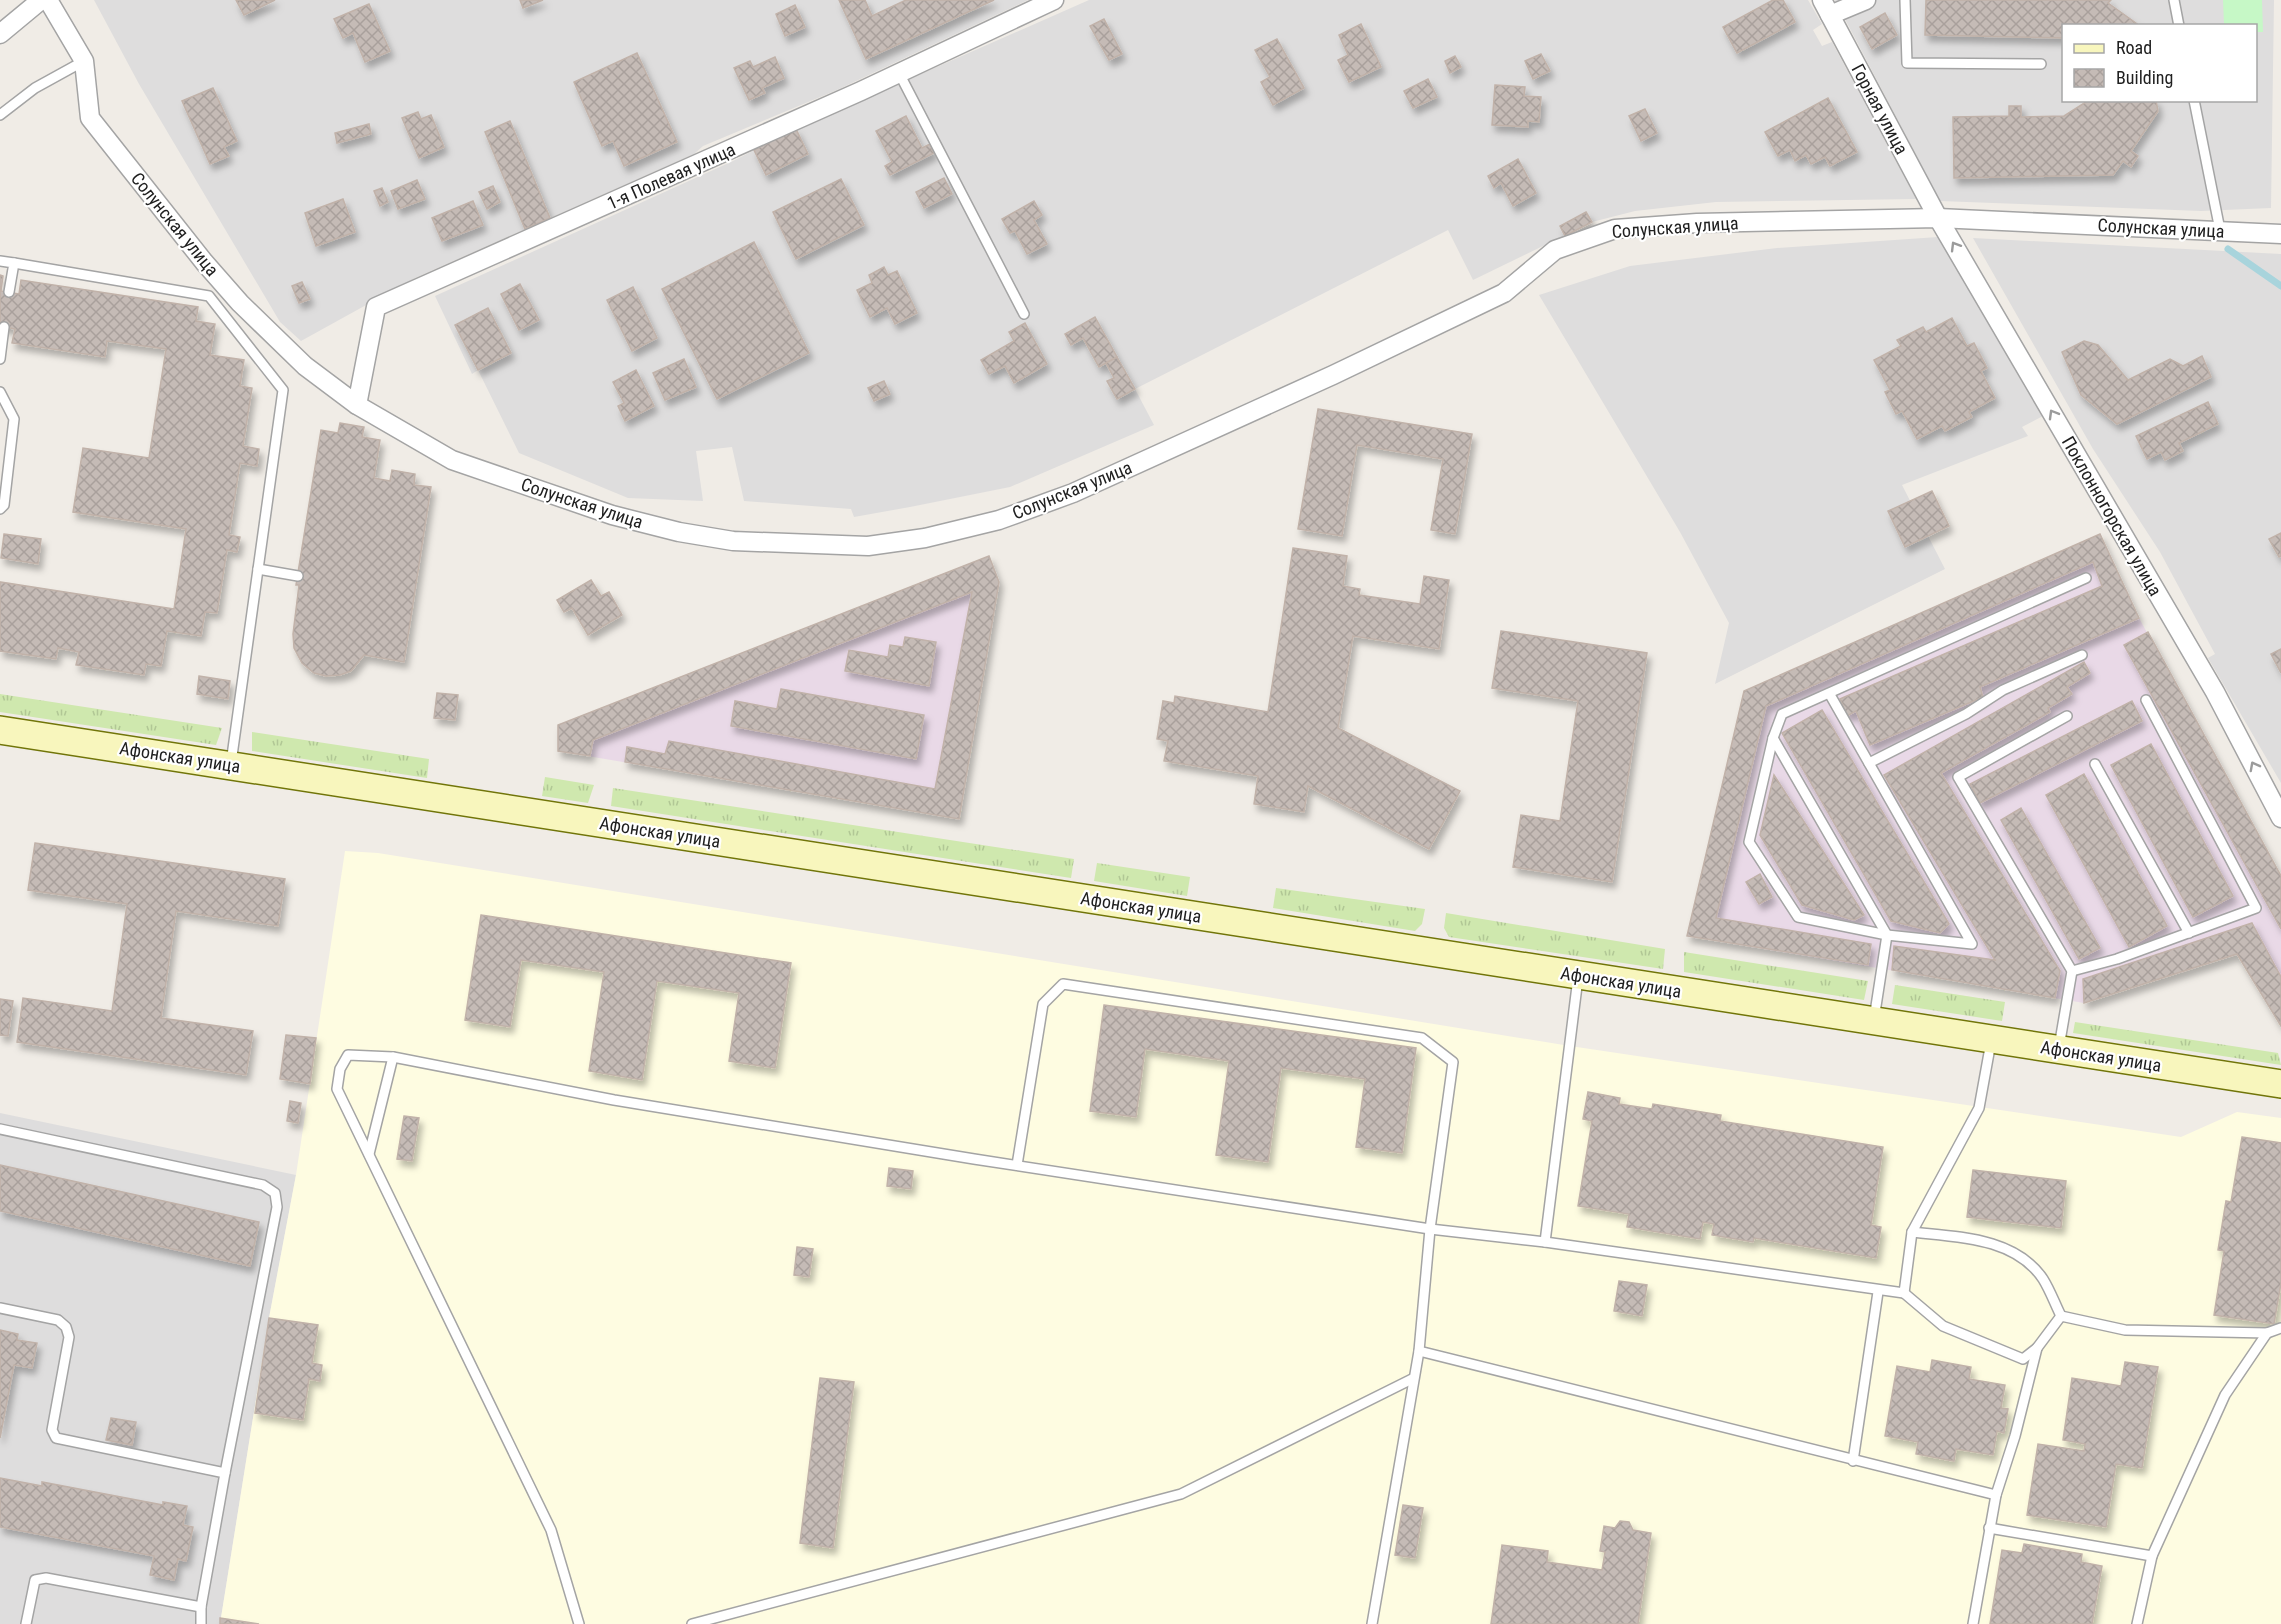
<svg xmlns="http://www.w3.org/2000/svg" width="2281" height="1624" font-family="'Roboto Condensed',sans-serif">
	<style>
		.residential { fill: #dedddd; fill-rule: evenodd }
		.industrial { fill: #e9d9e7 }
		.education { fill: #fefce1 }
		.grass { fill: url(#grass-tufts) }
		.park { fill: #c6f8c6 }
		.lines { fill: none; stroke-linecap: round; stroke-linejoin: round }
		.stream { stroke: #a8d4dc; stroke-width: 7 }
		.building { fill: url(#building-cross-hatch); stroke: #c1b2a9; stroke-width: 1.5; filter: url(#shadow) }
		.lane-casing { stroke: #a4a4a4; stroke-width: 12 }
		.street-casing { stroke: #a4a4a4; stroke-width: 21 }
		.secondary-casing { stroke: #717509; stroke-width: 30 }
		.lane { stroke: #fff; stroke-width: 9 }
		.street { stroke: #fff; stroke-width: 18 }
		.secondary { stroke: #f8f6bd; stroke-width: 27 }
		.oneway { stroke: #9b9b9b }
		.labels { text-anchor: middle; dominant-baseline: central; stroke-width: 4.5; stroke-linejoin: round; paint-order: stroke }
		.street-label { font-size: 18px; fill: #202020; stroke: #fff }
	</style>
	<defs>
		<pattern id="grass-tufts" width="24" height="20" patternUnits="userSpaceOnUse" patternTransform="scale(1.5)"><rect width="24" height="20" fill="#cfe8ae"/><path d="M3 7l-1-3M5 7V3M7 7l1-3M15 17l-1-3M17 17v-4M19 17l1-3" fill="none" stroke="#b1c795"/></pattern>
		<pattern id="building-cross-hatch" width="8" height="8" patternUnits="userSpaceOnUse" patternTransform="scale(1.5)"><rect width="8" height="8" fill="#c5bbb6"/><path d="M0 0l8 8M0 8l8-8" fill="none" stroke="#a9a09c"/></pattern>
		<filter id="shadow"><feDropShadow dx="3.5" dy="6" stdDeviation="3" flood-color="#0004"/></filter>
	</defs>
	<rect width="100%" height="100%" fill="#f0ece6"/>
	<g class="residential">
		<path d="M94,0h934l-191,90 -134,56 -9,8 -279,124 -114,63 -21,-19 -141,-238z"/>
		<path d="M1089,0h719l14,24 -9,6 9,16 10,-4 84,157 -200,3 -81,9 -43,11 -119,58 -25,-50 -313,159 19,36 -144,62 -100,20 -56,10 -3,-8 -107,-8 -12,-54 -36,4 7,50 -75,-3 -109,-45 -41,-83 -6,4 -37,-78 298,-135 63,-32z"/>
		<path d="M1835,0h439l-3,208 -70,3 -261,-10zM2064,26h192v74h-192z"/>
		<path d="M1938,237l105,179 -21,11 6,9 -126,49 43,84 -230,115 14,-61 -49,-91 -141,-237 91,-29 147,-18z"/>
		<path d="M1973,238l308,16v529l-73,-125 7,-4 -55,-102 -67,-103z"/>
		<path d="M0,1113l296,62 -27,143 -49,306h-220z"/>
	</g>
	<g class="industrial">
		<path d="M2100,534l39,84 142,258v150l-44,-72 -153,49 -397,-67 57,-245z"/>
		<path d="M989,556l10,26 -40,237 -401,-68v-26z"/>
	</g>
	<path class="education" d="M345,851l33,2 1192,193 611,91 56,-25 44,6v506h-2061l49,-306 27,-143z"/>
	<g class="grass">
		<path d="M0,694l222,34 -6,17 -216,-33z"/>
		<path d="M252,732l177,27 -2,19 -175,-27z"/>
		<path d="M545,777l49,8 -6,18 -46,-7z"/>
		<path d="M613,788l461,71 -3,19 -460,-72z"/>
		<path d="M1097,863l93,14 -3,19 -93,-15z"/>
		<path d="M1276,888l149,21 -3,15 -7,7 -142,-23z"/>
		<path d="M1446,913l219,36 -2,20 -214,-32 -5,-9z"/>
		<path d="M1684,952l184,29 -4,19 -180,-28z"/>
		<path d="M1895,985l110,17 -3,19 -110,-17z"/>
		<path d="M2075,1022l203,31 3,12 -208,-32z"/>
	</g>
	<path class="park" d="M2223,0h39l1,32h-7v-6l-32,-1z"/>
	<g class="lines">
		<path class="stream" d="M2228,249l53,37"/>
	</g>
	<g class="building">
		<path d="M236,0h39l-31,15z"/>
		<path d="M520,0h23l-20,8z"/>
		<path d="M839,0h26l7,16 34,-16h88l-128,59z"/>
		<path d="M1773,0h10l12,22 -58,31 -14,-26z"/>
		<path d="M1926,0h185l-3,3 32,23h-76v12l-139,-3z"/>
		<path d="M369,4l21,47 -25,11 -12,-29 -10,5 -9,-19z"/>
		<path d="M795,5l10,22 -20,9 -9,-22z"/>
		<path d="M1885,13l12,22 -25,14 -12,-22z"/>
		<path d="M1104,19l18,35 -13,6 -19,-34z"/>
		<path d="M1361,24l20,43 -32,15 -11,-22 10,-5 -9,-20z"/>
		<path d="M1277,39l27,49 -31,17 -12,-23 9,-5 -15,-27z"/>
		<path d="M637,53l40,89 -53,24 -11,-25 -11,5 -28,-64z"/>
		<path d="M1541,54l9,17 -17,8 -8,-18z"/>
		<path d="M1455,56l6,11 -11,6 -5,-12z"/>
		<path d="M775,57l9,21 -22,10 3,5 -16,7 -15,-32 16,-7 3,6z"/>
		<path d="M1428,79l9,18 -24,11 -9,-17z"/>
		<path d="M1495,85l30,2 -1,9 17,1 -2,25 -11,-1v6l-36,-2z"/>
		<path d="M213,88l24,53 -13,6 5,9 -19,8 -28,-63z"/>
		<path d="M1828,98l29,54 -27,14 -5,-9 -14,7 -5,-9 -11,6 -5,-11 -12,6 -13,-24z"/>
		<path d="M2089,100h67l2,11 -27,40 7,5 -7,11 -8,-6 -10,14 -159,3 -1,-61 56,-1v-10h12v11l43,-1z"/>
		<path d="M1645,109l12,24 -16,8 -12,-25z"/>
		<path d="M418,112l3,7 10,-4 13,32 -25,11 -17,-40z"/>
		<path d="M906,116l16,32 8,-4 4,9 -44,22 -5,-9 7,-4 -16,-31z"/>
		<path d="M510,121l40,97 -25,11 -40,-97z"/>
		<path d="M369,124l2,10 -34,9 -2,-10z"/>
		<path d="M796,129l12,25 -42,21 -12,-25z"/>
		<path d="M1518,159l18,34 -23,13 -12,-23 -7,5 -6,-12z"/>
		<path d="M944,178l8,16 -28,14 -8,-16z"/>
		<path d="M841,179l23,46 -68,34 -23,-47z"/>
		<path d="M417,180l8,19 -27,10 -7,-18z"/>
		<path d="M493,186l7,16 -13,7 -8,-17z"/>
		<path d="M382,188l6,14 -8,4 -6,-15z"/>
		<path d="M343,199l12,33 -39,14 -11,-33z"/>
		<path d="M473,201l10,24 -41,16 -10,-23z"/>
		<path d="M1034,201l8,14 -8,5 13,24 -20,10 -12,-23 -5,2 -8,-14z"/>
		<path d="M1586,212l6,10 -27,14 -5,-10z"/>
		<path d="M754,242l55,111 -92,46 -55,-110z"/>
		<path d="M884,267l4,8 9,-4 20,42 -22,11 -8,-16 -17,9 -13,-27 15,-7 -3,-8z"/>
		<path d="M0,275l3,1 -2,15 18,3 2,-14 177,27 -2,14 19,3 -5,31 34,5 -4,26 12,2 -9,58 16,3 -2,17 -17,-3 -11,72 11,2 -3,15 -10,-2 -10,63 -12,-1 -4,24 -34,-5 -6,35 -15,-2 -2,11 -68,-10 3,-13 -21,-4 -2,11 -56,-8v-69l174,27 12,-80 -113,-17 10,-64 66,10 17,-109 -59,-8 -2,16 -93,-14 3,-14 -15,-3z"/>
		<path d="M302,282l8,17 -11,4 -7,-17z"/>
		<path d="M520,284l19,36 -20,10 -18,-36z"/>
		<path d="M633,287l24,51 -25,13 -25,-51z"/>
		<path d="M488,308l23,45 -33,17 -23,-45z"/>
		<path d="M1095,317l22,40 -18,10 -16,-29 -12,7 -6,-11z"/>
		<path d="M1952,318l15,28 7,-3 13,25 -6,3 14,27 -26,14 3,5 -27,14 -3,-5 -25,13 -15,-28 -6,3 -11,-22 5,-2 -16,-30 27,-14 -4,-6 26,-13 3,5z"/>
		<path d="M1025,323l22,41 -33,19 -9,-17 -16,8 -8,-14 33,-19 -5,-9z"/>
		<path d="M2084,341l14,4 30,35 42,-21 13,7 19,-10 9,21 -94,47 -36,-29 -19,-43z"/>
		<path d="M1117,357l18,32 -18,10 -10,-18 7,-3 -8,-15z"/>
		<path d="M684,359l12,28 -31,13 -12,-27z"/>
		<path d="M636,370l18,36 -29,15 -7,-15 6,-3 -11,-21z"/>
		<path d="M884,381l6,13 -16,7 -6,-13z"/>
		<path d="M2208,402l10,22 -39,19 4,8 -18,9 -4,-8 -14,7 -11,-23z"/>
		<path d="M1318,409l154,25 -17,100 -24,-4 12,-71 -86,-14 -15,91 -44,-7z"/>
		<path d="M340,423l24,4 -2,10 18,3 -6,38 16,3 2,-11 23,4 -1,11 17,2 -27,175 -40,-7 -13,16 -11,4 -14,1 -12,-3 -12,-10 -8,-15 -1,-14 6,-49h-3l25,-155 17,3z"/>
		<path d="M1932,491l17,35 -44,21 -17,-36z"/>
		<path d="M2281,533v23l-2,1 -10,-18z"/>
		<path d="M4,534l37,5 -3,25 -37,-6z"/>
		<path d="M2100,534l39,84 -159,69 3,10 -113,48 -14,-34 -9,5 -7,-17 262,-113 -9,-24 -327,144 -50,212 155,26 -3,21 -181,-29 57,-245z"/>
		<path d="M1293,548l54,8 -4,30 17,3 -1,6 61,9 4,-28 25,4 -10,69 -86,-13 -15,92 122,63 -31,58 -121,-63 -4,26 -50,-8 4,-28 -94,-15 4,-20 -11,-2 6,-38 11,2 1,-7 93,16z"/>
		<path d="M989,556l10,26 -40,237 -334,-57 2,-15 38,7 4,-13 266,48 37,-197 -379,148 -3,16 -32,-5v-26z"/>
		<path d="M591,580l10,16 8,-4 13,23 -34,20 -16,-27 -8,4 -7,-12z"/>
		<path d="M1501,631l146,22 -35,229 -99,-15 8,-52 39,6 18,-120 -86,-13z"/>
		<path d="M2148,632l133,244v53l-157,-284z"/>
		<path d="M905,637l31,5 -7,44 -84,-15 4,-21 39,7 2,-12 13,2z"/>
		<path d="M2281,649v24l-10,-19z"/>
		<path d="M2084,662l6,11 -23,14 5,7 -24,14 2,4 -109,61 119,198 -5,27 -163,-28 2,-24 101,14 -111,-185z"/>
		<path d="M199,676l31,5 -2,18 -31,-5z"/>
		<path d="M781,689l143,26 -8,44 -185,-33 4,-25 42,8z"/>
		<path d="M437,693l21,2 -3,25 -21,-2z"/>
		<path d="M2132,701l10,20 -162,82 -10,-19z"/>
		<path d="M1822,710l127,214 -9,9 -49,-12 -109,-188z"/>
		<path d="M2151,744l82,152 -40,21 -82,-152z"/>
		<path d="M2084,774l83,152 -38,21 -83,-152z"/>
		<path d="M1774,775l90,140 -10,5 -52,-15 -42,-70z"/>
		<path d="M2021,808l79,140 -21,11 -78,-139z"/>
		<path d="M35,843l250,36 -7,47 -102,-15 -15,107 92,13 -7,44 -229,-33 6,-44 89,13 15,-107 -99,-14z"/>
		<path d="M1760,874l12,23 -13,7 -13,-22z"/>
		<path d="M481,915l310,48 -16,105 -46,-7 10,-68 -82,-12 -15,99 -53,-9 15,-99 -83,-12 -11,67 -45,-7z"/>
		<path d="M2252,923l29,54v49l-44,-72 -153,49 -1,-24z"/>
		<path d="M0,999l13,2 -5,35 -8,-1z"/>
		<path d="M1104,1005l312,43 -14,105 -46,-6 9,-68 -84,-11 -13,94 -52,-7 13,-94 -84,-12 -9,68 -46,-6z"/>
		<path d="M286,1035l30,3 -6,46 -30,-5z"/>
		<path d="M1588,1092l32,6 -1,6 33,5 1,-5 68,11 -1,6 163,26 -12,78 10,2 -5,31 -122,-20 -1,4 -41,-7 2,-11 -11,-2 -3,17 -73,-12 2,-13 -51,-8 14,-85 -9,-2z"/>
		<path d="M290,1101l11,2 -3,20 -11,-2z"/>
		<path d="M404,1116l15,2 -7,43 -15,-2z"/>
		<path d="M2242,1137l39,6v140l-7,41 -60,-9 10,-64 -6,-1 8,-49 5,1z"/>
		<path d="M0,1165l259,57 -9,44 -250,-55z"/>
		<path d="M889,1168l24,3 -2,18 -24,-3z"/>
		<path d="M1973,1170l93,11 -5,47 -94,-11z"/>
		<path d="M797,1247l16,2 -4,28 -15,-2z"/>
		<path d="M1619,1281l28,4 -5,31 -28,-5z"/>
		<path d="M269,1318l49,7 -6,38 10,2 -2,16 -11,-2 -6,41 -48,-7z"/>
		<path d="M0,1330l18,4 -1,6 20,3 -5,25 -18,-3 -14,73z"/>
		<path d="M1932,1360l39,7 -2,12 36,6 -4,23 7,1 -4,24 -7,-2 -4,24 -37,-6 -2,12 -38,-7 2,-12 -33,-6 12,-70 33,6z"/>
		<path d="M2125,1362l33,5 -16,101 -26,-4 -10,63 -79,-12 11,-71 46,7 1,-7 -22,-4 9,-62 49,8z"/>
		<path d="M820,1378l34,4 -21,166 -33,-5z"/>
		<path d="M111,1418l25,4 -4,23 -26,-5z"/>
		<path d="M0,1478l42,8v-4l121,23v-3l24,4 -4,19 10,2 -7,34 -8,-2 -4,21 -24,-5 4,-19 -154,-29z"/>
		<path d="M1403,1505l20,3 -8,50 -20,-3z"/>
		<path d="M1620,1521l9,1 4,8 18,3 -13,91h-147l11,-79 46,6 -1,11 55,8 3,-18 -5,-1 4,-25 11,2z"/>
		<path d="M2024,1544l58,10 -1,8 21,4 -10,58h-102l12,-74 20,3z"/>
		<path d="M220,1618l39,6h-39z"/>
	</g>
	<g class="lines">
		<defs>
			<g id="lane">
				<path d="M1905,0l2,63 134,1"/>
				<path d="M2174,0l5,26"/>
				<path d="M899,73l125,241"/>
				<path d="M2194,100l26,130"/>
				<path d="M0,115l35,-27 49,-27"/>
				<path d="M0,261l14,2 -5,29"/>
				<path d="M14,263l195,33 74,94 -52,373"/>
				<path d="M0,359l4,-32"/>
				<path d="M0,392l14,27 -10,86 -4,4"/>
				<path d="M258,569l40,7"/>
				<path d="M1829,693l143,251 -85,-9 -89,-18 -49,-75 24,-104 9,-24 304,-136"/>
				<path d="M1773,738l114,197 -13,84"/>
				<path d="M1869,763l97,-49 37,-24 79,-35"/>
				<path d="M2095,764l94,169"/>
				<path d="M2072,971l45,-12 139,-51 -110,-208"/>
				<path d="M2059,1047l13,-76 -114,-194 109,-61"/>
				<path d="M0,1129l263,56 12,8 2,14 -52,266"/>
				<path d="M369,1154l24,-97"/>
				<path d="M1017,1165l26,-161 20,-20 359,54 31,24 -23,167 -11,122 -47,273"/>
				<path d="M1912,1232c45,5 103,5 131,47 7,11 12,25 18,37"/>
				<path d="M1545,1242l33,-264"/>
				<path d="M1904,1293l39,33 80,33 14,-11 24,-32 64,14 142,3 14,-5"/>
				<path d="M0,1308l58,12 8,7 3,10 -17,93 4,8 169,35 -24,134 -155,-29 -11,2 -9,44"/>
				<path d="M1419,1351l577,144"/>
				<path d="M1853,1461l25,-169"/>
				<path d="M1989,1528l163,28 -15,68"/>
				<path d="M2152,1556l73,-161 42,-62"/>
				<path d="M201,1624v-17"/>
				<path d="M579,1624l-28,-94 -214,-441 3,-20 8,-14 45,2 221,43 360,59 456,70 115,13 359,51 8,-61 67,-124 12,-66"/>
				<path d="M692,1624l489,-130 231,-115"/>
				<path d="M1973,1624l23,-129 19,-59 22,-88"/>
			</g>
			<g id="street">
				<path d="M48,0l36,61 6,57 114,144 36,41 65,63 52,39 95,55 160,55 67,17 54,9 135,5 57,-8 74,-18 74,-27 260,-118 171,-82 51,-43 60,-21 82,-6 241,-5 343,16"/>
				<path d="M1822,0l116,218 277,474 66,126"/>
				<path d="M1830,15l36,-15"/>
				<path d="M0,34l41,-34"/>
				<path d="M357,405l19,-98 485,-216 193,-91"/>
			</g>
			<path id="secondary" d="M0,730l2281,354"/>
		</defs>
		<use href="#lane" class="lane-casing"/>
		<use href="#street" class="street-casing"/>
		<use href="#secondary" class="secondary-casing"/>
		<use href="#lane" class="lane"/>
		<use href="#street" class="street"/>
		<use href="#secondary" class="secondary"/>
	</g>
	<defs><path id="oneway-chevron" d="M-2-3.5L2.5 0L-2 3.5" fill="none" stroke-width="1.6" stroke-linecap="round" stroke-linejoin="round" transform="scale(1.5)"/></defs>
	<g class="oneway">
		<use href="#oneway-chevron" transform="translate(1955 246) rotate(-121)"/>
		<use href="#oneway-chevron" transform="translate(2053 414) rotate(-120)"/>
		<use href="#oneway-chevron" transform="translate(2254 766) rotate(-118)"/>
	</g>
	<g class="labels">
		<g class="street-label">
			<text transform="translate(1880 109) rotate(62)">Горная улица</text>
			<text transform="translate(671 176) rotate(-24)">1-я Полевая улица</text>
			<text transform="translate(175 224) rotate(51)">Солунская улица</text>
			<text transform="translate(1675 227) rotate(-4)">Солунская улица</text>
			<text transform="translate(2161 228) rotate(3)">Солунская улица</text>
			<text transform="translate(1072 490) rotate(-22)">Солунская улица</text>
			<text transform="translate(582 503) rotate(18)">Солунская улица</text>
			<text transform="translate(2112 516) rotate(60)">Поклонногорская улица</text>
			<text transform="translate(180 757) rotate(9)">Афонская улица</text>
			<text transform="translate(660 832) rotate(9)">Афонская улица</text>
			<text transform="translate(1141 907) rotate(9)">Афонская улица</text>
			<text transform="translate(1621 982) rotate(9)">Афонская улица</text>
			<text transform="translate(2101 1056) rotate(9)">Афонская улица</text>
		</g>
	</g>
	<rect x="2062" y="24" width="195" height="78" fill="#ffffff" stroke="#a6a6a6" stroke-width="1.5"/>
	<rect x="2074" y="44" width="30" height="9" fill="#f8f6bd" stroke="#a6a6a6" stroke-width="1.5"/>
	<text x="2116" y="54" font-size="18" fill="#202020">Road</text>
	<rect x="2074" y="69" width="30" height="18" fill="url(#building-cross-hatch)" stroke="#a6a6a6" stroke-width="1.5"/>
	<text x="2116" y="84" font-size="18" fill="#202020">Building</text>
</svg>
